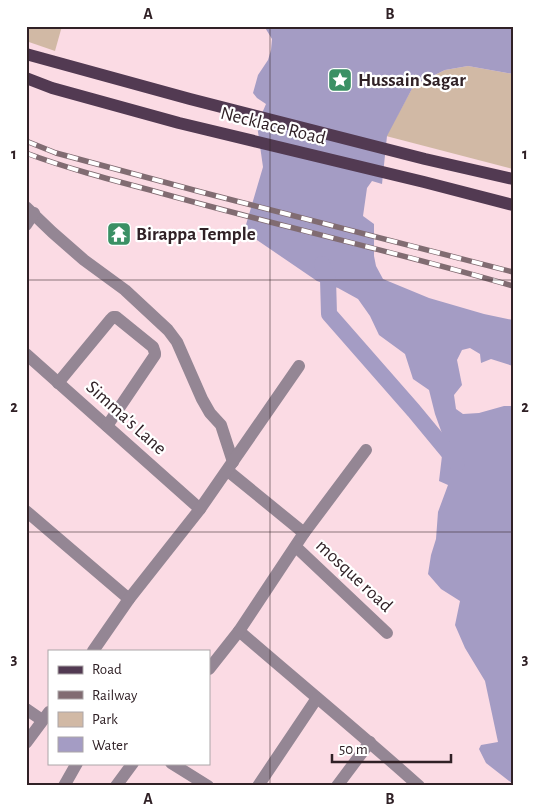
<svg xmlns="http://www.w3.org/2000/svg" width="539" height="812" font-family="'Alegreya Sans',sans-serif">
	<style>
		.green { fill: #d1b9a5 }
		.water { fill: #a49cc4 }
		.lines { fill: none; stroke-linecap: round; stroke-linejoin: round }
		.canal { stroke: #a49cc4; stroke-width: 16 }
		.minor { stroke: #948694; stroke-width: 12 }
		.major { stroke: #523a52; stroke-width: 12 }
		.rail-casing { stroke: #816c72; stroke-width: 5.5 }
		.rail { stroke: #fff; stroke-width: 4; stroke-dasharray: 11; stroke-linecap: butt }
		.grid { fill: none; stroke: #302126; stroke-width: 1; stroke-opacity: 0.55 }
		.labels { text-anchor: middle; dominant-baseline: central; stroke-width: 4.5; stroke-linejoin: round; paint-order: stroke }
		.poi-label { font-size: 19px; font-weight: bold; fill: #302126; stroke: #fff; text-anchor: start }
		.street-label { font-size: 19px; fill: #302126; stroke: #fff }
		.neatline { fill: none; stroke: #302126; stroke-width: 2 }
		.grid-label { font-size: 16px; text-anchor: middle; font-weight: bold; fill: #302126 }
	</style>
	<rect width="100%" height="100%" fill="#fbdbe4"/>
	<g class="green">
		<path d="M26,26h36l-7,25 -29,-10z"/>
		<path d="M468,66l45,8v95l-127,-33 28,-51 31,-15z"/>
	</g>
	<path class="water" d="M264,26h249v48l-45,-8 -23,4 -31,15 -27,51 -5,48 -10,-3 -5,7 -4,28 11,8v32l2,10 7,13 46,19 55,16 29,6v46l-22,-7 -10,4 -1,-9 -10,-6 -8,2 -5,10 5,25 -8,10 2,14 7,5 16,-1 25,-7h9v378l-27,-21 -7,-14 2,-4 17,-3 -13,-61 -20,-33 -10,-23 5,-24 -19,-12 -13,-15 3,-19 5,-16 2,-27 10,-27 -9,-4 5,-42 -9,-25 -6,-24 -16,-11 -8,-25 -26,-19 -9,-19 -12,-17 -20,-11 -21,-7 -63,-43 -9,-10 18,-61 -6,-42 9,-21 -9,-6 -4,-5 5,-18 10,-15 3,-10 1,-11z"/>
	<g class="lines">
		<path class="canal" d="M322,264l6,15 1,35 85,97 43,52"/>
		<g class="minor">
			<path d="M26,207l26,25 32,28 41,30 43,40 9,12 25,57 8,14 11,12 12,37"/>
			<path d="M26,225l8,-12"/>
			<path d="M26,354l174,155"/>
			<path d="M58,383l52,-63 3,-3h3l37,30 2,6v2l-48,71"/>
			<path d="M228,471l76,62"/>
			<path d="M26,511l103,88"/>
			<path d="M296,547l91,86"/>
			<path d="M239,631c60,52 121,102 180,155"/>
			<path d="M93,651l36,-52 71,-90 99,-143"/>
			<path d="M209,669l30,-38 65,-98 62,-83"/>
			<path d="M26,709l16,11"/>
			<path d="M26,743l23,-31"/>
			<path d="M171,763l37,23"/>
			<path d="M64,786l13,-23"/>
			<path d="M116,786l17,-23"/>
			<path d="M258,786l59,-88"/>
			<path d="M337,786l33,-44"/>
		</g>
		<g class="major">
			<path d="M26,54l164,45 235,60 88,20"/>
			<path d="M26,78l26,10 127,35 245,59 89,23"/>
		</g>
		<defs>
			<g id="rail">
				<path d="M26,141l30,12 145,39 312,80"/>
				<path d="M26,153c40,15 82,26 124,37 120,34 243,61 363,96"/>
			</g>
		</defs>
		<use href="#rail" class="rail-casing"/>
		<use href="#rail" class="rail"/>
	</g>
	<path class="grid" d="M270,26v760M26,280h487M26,532h487"/>
	<defs>
		<symbol id="sight-square" viewBox="-11 -11 22 22"><rect x="-9" y="-9" width="18" height="18" rx="4" fill="#3a9064" stroke="#fff"/><path d="M0-6L1.8-2.2L6-1.7L2.9 1.2L3.7 5.4L0 3.3L-3.7 5.4L-2.9 1.2L-6-1.7L-1.8-2.2Z" fill="#fff"/></symbol>
		<symbol id="temple-square" viewBox="-11 -11 22 22"><rect x="-9" y="-9" width="18" height="18" rx="4" fill="#3a9064" stroke="#fff"/><path d="M0-6L5-2H3V0L6.5 2.5H4V6H1.5V3h-3V6H-4V2.5H-6.5L-3 0V-2H-5Z" fill="#fff"/></symbol>
	</defs>
	<g fill-rule="evenodd">
		<use href="#sight-square" x="326" y="66" width="28" height="28"/>
		<use href="#temple-square" x="105" y="220" width="28" height="28"/>
	</g>
	<g class="labels">
		<g class="poi-label">
			<text x="358" y="80">Hussain Sagar</text>
			<text x="136" y="234">Birappa Temple</text>
		</g>
		<g class="street-label">
			<text transform="translate(273 126) rotate(14)">Necklace Road</text>
			<text transform="translate(126 418) rotate(42)">Simma's Lane</text>
			<text transform="translate(354 576) rotate(43)">mosque road</text>
		</g>
	</g>
	<rect width="539" height="812" fill="none" stroke="#ffffff" stroke-width="55"/>
	<rect x="48" y="650" width="162" height="115" fill="#ffffff" stroke="#aca6a8"/>
	<rect x="58" y="666" width="25" height="8" fill="#523a52" stroke="#aca6a8"/>
	<text x="92" y="674" font-size="15" fill="#302126">Road</text>
	<rect x="58" y="691" width="25" height="8" fill="#816c72" stroke="#aca6a8"/>
	<text x="92" y="700" font-size="15" fill="#302126">Railway</text>
	<rect x="58" y="712" width="25" height="15" fill="#d1b9a5" stroke="#aca6a8"/>
	<text x="92" y="724" font-size="15" fill="#302126">Park</text>
	<rect x="58" y="737" width="25" height="15" fill="#a49cc4" stroke="#aca6a8"/>
	<text x="92" y="750" font-size="15" fill="#302126">Water</text>
	<path d="M332 754v8h119v-8" fill="none" stroke="#302126" stroke-width="2.5"/>
	<text x="339" y="754" font-size="15" fill="#302126" stroke="#ffffff" stroke-width="4" paint-order="stroke">50 m</text>
	<rect x="28" y="28" width="484" height="756" class="neatline"/>
	<g class="grid-label">
		<text x="148" y="19">A</text>
		<text x="390" y="19">B</text>
		<text x="14" y="159">1</text>
		<text x="525" y="159">1</text>
		<text x="14" y="412">2</text>
		<text x="525" y="412">2</text>
		<text x="14" y="664">3</text>
		<text x="525" y="664">3</text>
		<text x="148" y="804">A</text>
		<text x="390" y="804">B</text>
	</g>
</svg>
